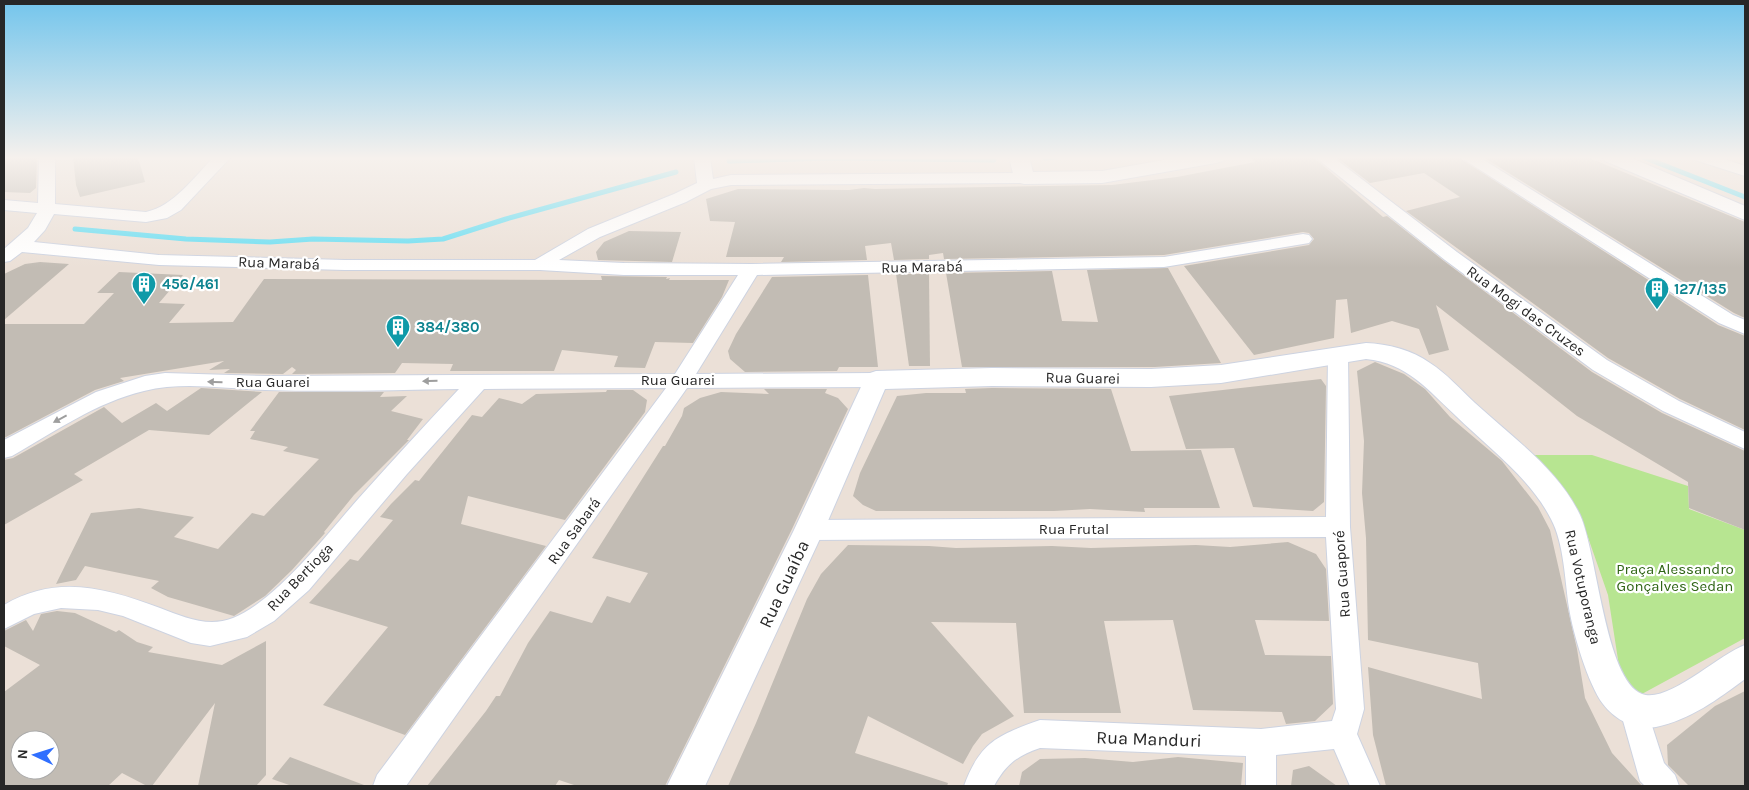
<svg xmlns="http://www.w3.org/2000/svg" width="1749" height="790" font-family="Karla,sans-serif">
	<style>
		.green { fill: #b7e591 }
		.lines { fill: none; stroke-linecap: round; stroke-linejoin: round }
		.stream { stroke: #64def3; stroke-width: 5 }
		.building { fill: #c2bcb4; fill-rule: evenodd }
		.minor-casing { stroke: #cdd3e1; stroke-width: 2 }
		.tertiary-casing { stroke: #cdd3e1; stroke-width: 2 }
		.minor { fill: #fff; fill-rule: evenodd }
		.tertiary { fill: #fff; fill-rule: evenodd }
		.oneway { fill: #9e9e9e }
		.labels { text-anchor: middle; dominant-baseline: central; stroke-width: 4.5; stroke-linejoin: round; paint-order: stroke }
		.street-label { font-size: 15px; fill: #272727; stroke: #fff }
		.culture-label { font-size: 15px; font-weight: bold; fill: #0d838f; stroke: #fff; text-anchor: start }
		.park-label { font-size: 15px; fill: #306516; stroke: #fff }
		.near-street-label { font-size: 18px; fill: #272727; stroke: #fff }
	</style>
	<rect width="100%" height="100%" fill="#ebe0d7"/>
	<path class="green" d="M1531,455h61l96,31 1,23 56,21v108l-105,57 -19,-16 -13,-84 -26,-75z"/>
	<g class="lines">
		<g class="stream">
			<path d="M1643,157l102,40"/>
			<path d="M1045,158l12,-1"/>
			<path d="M729,161l101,-3 164,2"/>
			<path d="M75,229l111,10 84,3 43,-3 95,2 35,-2 63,-20 170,-47"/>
		</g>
	</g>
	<g class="building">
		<path d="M4,157h33l-1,31 -6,5 -26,-1z"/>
		<path d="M73,157h65l7,25 -65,15 -4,-12z"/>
		<path d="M1249,157h64l70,60 4,-1 57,45 148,111 70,41 83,38v79l-56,-22 -1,-26 -111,-66 -141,-111 13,45 -20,5 -10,-26 -27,-8 -41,12 -4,-34 -11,1 -2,38 -80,17 -70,-89 125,-21 5,-6 -5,-6 -6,-1 -139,23 -220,4 -1,-6 -14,2v4l-35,1 -3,-17 -26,3 2,14 -86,2 3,-5h-58l9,-35 -25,-1 -4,-22 32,-10 111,1 15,-2 11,1 237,-4 65,-8 78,-15z"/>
		<path d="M1336,157h122l260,168 27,11v94l-65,-31 -72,-41 -202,-147 54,-14 -36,-24 -54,10z"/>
		<path d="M1483,157h104l158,65v96l-11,-5z"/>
		<path d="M629,231l52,1 -9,30 -74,-2 -2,-8 8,-10z"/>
		<path d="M40,262l29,2 -65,56v-46l21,-10z"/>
		<path d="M1168,268l53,95 -66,4h-193l-16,-94 106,-2 10,50 36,1 -11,-52z"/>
		<path d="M119,272l64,3 -24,28 26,1 -16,19 64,-1 31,-43 338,1 -1,-4 66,1 -1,2 4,-1 -1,2h60l-7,17 -29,46 -38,-1 -10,26 -31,-1 4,-11 -56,-6 -8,21h-104l3,-7 -51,-1 -7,10 -103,1 4,-4 -4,-3 -9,7 -59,-1 6,-4 -21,1 15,-9 -104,17 4,3 -29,9 -91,48v-114h80l30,-31h-17z"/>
		<path d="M896,274h33l1,92h-21z"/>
		<path d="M868,275l10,92h-39l-2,4 -92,1 -15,-13 -2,-8 8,-17 36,-57z"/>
		<path d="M1375,362l29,12 21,15 25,28 52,44 36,46 12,23 27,119 8,49 27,55 30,33h-256l-13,-51 -5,-68 114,32 -4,-36 -110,-23 -2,-102 -4,-45 2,-52 -7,-70z"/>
		<path d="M1321,379l5,7 -2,116 -11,9 -60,-4 -19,-59 -48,1 -17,-53z"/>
		<path d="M201,388l61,4 -53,43 -60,-5 -75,44 9,6 -79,45v-65l9,-2 91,-51 18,16 34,-20 11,8z"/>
		<path d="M992,388l119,1 20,62 70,-1 19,58h-76l1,4 -55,-3 -36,2h-178l-13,-6 -10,-9 7,-23 37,-77 29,-3h40l-1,-4z"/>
		<path d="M764,389h63l-2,4 13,5 10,11 -56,120 -127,257h-88l-18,-6 -4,6h-128l59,-75 10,-15h4l28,-53 22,-32 42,12 15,-27 23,7 18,-30 -56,-15 71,-112h2l17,-30 2,-8 16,-10 21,-6 48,2z"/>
		<path d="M607,390h26l14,10 -2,12 -80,108 -97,-24 -7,28 85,22 -141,189 -82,-30 65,-78 -79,-24 41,-44 8,2 35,-41 -13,-3 11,-13 24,-24 4,1 53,-66 10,2 17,-19 23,6 14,-10 70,-2z"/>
		<path d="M279,392h105l-4,5 27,-1 -16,15 32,8 -16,21h2l-55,55 -30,37 1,1 -33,37 -27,26 -31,20 -66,-19 -17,-9 8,-7 -74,-15 -9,14 -20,4 35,-71 48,-5 55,9 -20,20 44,12 34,-36 12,3 55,-57 -36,-8 5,-4 -38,-8 5,-8h-5z"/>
		<path d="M1288,542l28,12 10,15 3,52 -74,-1 10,35 66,1 2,48 -18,17 -29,3 -4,-12 -89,-2 -20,-90 -69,1 17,92h-97l-8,-90 -85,-1 83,94 -32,18 -9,12 -10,18 -95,-48 -13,37 93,30 -1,3h-219l28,-63 51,-124 14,-25 27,-29 81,1 27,2 96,-2 39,2 105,-3 34,2z"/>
		<path d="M57,611l18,2 41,19 3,-2 18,12 16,5 -5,5 74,13 44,-24v134l-10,11h-58l17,-83 -63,83h-5l-25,-13 -14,13h-104v-94l36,-27 -36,-19v-15l22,-11 7,11 8,-17zM20,740h30v30h-30z"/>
		<path d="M1745,691v95h-56l-21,-21 -1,-20 48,-39z"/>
		<path d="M290,757l74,28 -1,1h-71l-20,-7z"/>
		<path d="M1178,757l65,6 -2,23h-222l3,-14 18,-13 45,-1 48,4z"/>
		<path d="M1309,766l28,20h-46l2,-16z"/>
	</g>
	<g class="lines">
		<defs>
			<g id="minor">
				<path d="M39,157h16v47l91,8c28,-6 48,-35 68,-55h17l-50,53 -14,8 -21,4 -92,-8 -9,16 -11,12 125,13 186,5h190l53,-31 86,-35 23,-11 -3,-26h16l3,22 18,-4 293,-2 6,2 2,3 -2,3 -6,2 -293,2 -20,4 -25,13 -86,35 -41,23 65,3 127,1 413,-7 139,-23 6,1 3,4 -3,4 -6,1 -139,23 -407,8 -61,99 180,-1 7,2 3,5 -3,5 -7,2 -189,1 -281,398h-33l4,-11 289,-387 -182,1 -77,85 -98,116 -35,31 -27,16 -37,9 -19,-3 -68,-27 -25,-6 -37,-2 -27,6 -30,15v-24c53,-31 102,-17 156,3 24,9 48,20 73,10 43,-17 95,-85 126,-120 33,-37 66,-73 100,-109 -64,1 -129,3 -194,1 -39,-1 -81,-9 -121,1 -47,11 -90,41 -132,65l-8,2v-18l92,-48 49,-16 20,-3 101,3 409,-2 63,-99h-114l-84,-5h-195l-186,-5 -137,-13 -12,9 -6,1v-13l24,-21 9,-15 -33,-3v-10l34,3z"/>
				<path d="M1315,157h18l124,95 150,108 72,41 66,31v17l-82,-38 -70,-41 -148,-110z"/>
				<path d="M1460,157h19l254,158 12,5v14l-26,-11z"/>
				<path d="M1693,157h25l27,9v10l-50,-16z"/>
				<path d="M1338,348l7,2 3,5 2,172 14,182 -7,25 23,52h-30l-16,-37 -58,6v31h-30v-30l-206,-8c-23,8 -34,16 -46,38h-30c16,-44 34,-51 76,-66l221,9 71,-8 4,-12 -10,-172 -517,3 -9,-3 -3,-7 3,-7 9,-3 517,-3 2,-162 3,-5z"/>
				<path d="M1634,697l10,4 20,62 11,12 4,11h-34l-5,-5 -20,-71 4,-9z"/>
			</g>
			<g id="tertiary">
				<path d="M1009,157h20l4,15 69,-1 79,-14h45l-3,4 -7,2 -114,20 -78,1 -7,-2 -3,-4z"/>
				<path d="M1602,157h27l116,49v14l-140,-59z"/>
				<path d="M1366,343c22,1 46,7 64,20 16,10 31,27 45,40 37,34 83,66 105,112 17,36 25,165 62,179 26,10 77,-40 103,-49v34c-27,20 -55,41 -89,48 -20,4 -41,-7 -53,-23 -15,-20 -30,-71 -34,-96 -4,-27 -5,-65 -18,-89 -21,-41 -62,-71 -95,-103 -28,-26 -49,-53 -90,-57l-145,24 -70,4 -159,-1 -107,3 -61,141 -119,256h-38l127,-256 73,-156 9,-3 116,-3 159,1 70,-4z"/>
			</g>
		</defs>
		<use href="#minor" class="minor-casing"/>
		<use href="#tertiary" class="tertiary-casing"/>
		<use href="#minor" class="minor"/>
		<use href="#tertiary" class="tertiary"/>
	</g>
	<defs><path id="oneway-solid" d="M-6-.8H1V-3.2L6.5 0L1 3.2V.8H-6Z" transform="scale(1.25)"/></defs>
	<g class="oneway">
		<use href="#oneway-solid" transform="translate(430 381) rotate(179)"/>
		<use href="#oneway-solid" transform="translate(215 382) rotate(-178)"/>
		<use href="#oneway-solid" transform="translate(60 419) rotate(152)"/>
	</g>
	<linearGradient id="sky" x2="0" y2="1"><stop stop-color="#73c5ec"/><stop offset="0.59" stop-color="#f6f1ed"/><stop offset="1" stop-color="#f6f1ed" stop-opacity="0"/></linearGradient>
	<rect width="1749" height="268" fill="url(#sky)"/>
	<defs>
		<symbol id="building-pin" viewBox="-11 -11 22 30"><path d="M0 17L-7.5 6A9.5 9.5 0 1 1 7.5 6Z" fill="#0f9aa8" stroke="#fff"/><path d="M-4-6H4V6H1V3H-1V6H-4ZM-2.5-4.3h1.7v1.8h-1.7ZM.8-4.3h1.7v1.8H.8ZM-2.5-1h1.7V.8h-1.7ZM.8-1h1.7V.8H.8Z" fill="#fff"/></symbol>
	</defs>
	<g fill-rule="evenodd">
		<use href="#building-pin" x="130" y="270" width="28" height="38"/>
		<use href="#building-pin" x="1643" y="275" width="28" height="38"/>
		<use href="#building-pin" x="384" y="313" width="28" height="38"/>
	</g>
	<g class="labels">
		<g class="street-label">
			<text transform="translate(279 263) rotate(2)">Rua Marabá</text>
			<text transform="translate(922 267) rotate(-1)">Rua Marabá</text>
			<text transform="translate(1526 311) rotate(36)">Rua Mogi das Cruzes</text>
			<text transform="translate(1083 378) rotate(1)">Rua Guarei</text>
			<text x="678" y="380">Rua Guarei</text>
			<text x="273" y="382">Rua Guarei</text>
			<text x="1074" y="529">Rua Frutal</text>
			<text transform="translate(574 531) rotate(-54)">Rua Sabará</text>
			<text transform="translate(1342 574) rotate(-94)">Rua Guaporé</text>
			<text transform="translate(300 577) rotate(-46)">Rua Bertioga</text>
			<text transform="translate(1583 587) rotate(77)">Rua Votuporanga</text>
		</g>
		<g class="culture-label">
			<text x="162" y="284">456/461</text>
			<text x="1674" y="289">127/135</text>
			<text x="416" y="327">384/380</text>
		</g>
		<g class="park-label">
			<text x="1675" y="569">Praça Alessandro<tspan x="1675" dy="17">Gonçalves Sedan</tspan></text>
		</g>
		<g class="near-street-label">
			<text transform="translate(784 584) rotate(-65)">Rua Guaíba</text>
			<text transform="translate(1149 739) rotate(2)">Rua Manduri</text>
		</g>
	</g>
	<rect width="1749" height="790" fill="none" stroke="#272727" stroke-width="10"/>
	<g transform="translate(35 755) rotate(274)"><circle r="24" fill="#ffffff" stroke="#a9a9a9"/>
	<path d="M0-4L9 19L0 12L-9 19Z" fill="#306fff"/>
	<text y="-8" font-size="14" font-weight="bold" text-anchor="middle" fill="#272727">N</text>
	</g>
</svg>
